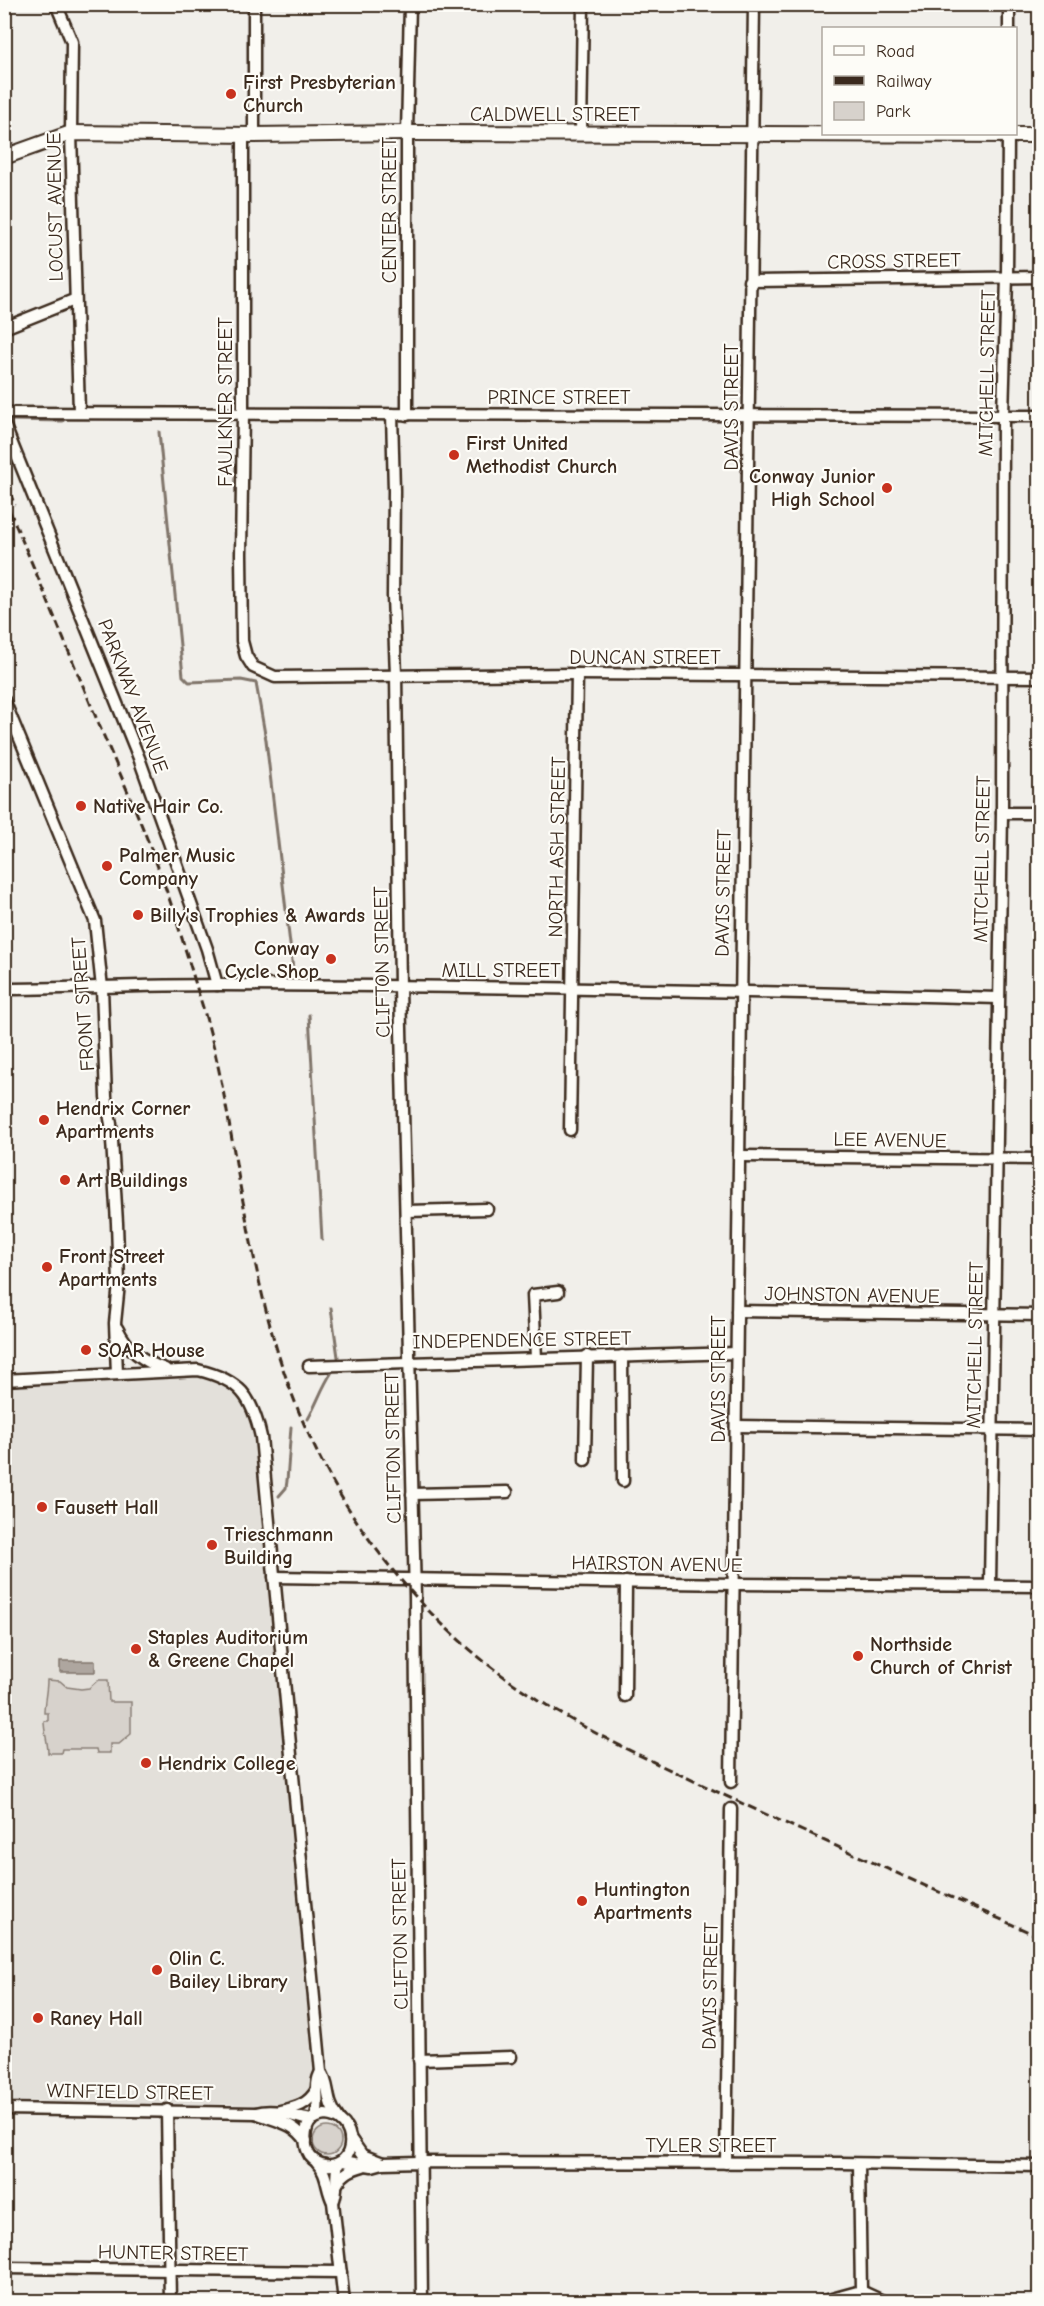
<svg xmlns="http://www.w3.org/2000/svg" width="1044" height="2306" font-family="'Comic Neue',sans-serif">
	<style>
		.built { fill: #e3e0da }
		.green { fill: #d7d2cc; stroke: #897e75; stroke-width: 1.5 }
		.water { fill: #aea69f; stroke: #80746b; stroke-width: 1.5 }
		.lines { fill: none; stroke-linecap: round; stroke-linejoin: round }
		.stream { stroke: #80746b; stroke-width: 3 }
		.minor-casing { stroke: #3b2a1e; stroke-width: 15 }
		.major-casing { stroke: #3b2a1e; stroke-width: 18 }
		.minor { stroke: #fdfcf7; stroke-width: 10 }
		.major { stroke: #fdfcf7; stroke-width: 14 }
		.rail { stroke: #3b2a1e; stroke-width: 3; stroke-dasharray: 9 4.5; stroke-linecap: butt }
		.poi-dot { fill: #c8321e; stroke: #fdfcf7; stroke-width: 2 }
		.labels { text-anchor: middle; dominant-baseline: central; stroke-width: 4.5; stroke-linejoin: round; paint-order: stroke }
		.poi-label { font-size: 20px; font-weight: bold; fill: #3b2a1e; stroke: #fdfcf7; text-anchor: start }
		.street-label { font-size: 20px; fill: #3b2a1e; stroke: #fdfcf7 }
	</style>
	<rect width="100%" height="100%" fill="#f1efea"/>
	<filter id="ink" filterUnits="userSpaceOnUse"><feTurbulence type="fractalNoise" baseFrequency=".0167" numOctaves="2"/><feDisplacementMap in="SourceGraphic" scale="12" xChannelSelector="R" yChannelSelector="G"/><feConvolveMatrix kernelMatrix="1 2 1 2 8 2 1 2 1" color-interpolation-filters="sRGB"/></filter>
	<g filter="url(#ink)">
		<path class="built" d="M198,1370l39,15 24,52 53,651 -30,17 -279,-4v-721z"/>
		<g class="green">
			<path d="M47,1680l13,1 7,6 14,2 8,-1 9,-8h10l1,22h22v32l-12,10h-9v9h-13l-1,-4h-34l-1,4h-13c0,-11 -4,-21 -4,-32h4v-8h-4c0,-12 3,-21 3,-33z"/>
			<circle cx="327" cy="2141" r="14"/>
		</g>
		<rect class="water" x="60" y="1661" width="35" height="11"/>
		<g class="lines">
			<g class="stream">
				<path d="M11,420l52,1"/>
				<path d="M159,432l24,244 6,6 52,-2 15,3 10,57 28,238"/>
				<path d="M309,1015l13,224"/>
				<path d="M331,1308l7,49"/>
				<path d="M308,1419c9,-16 14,-32 24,-47"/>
				<path d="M279,1496l7,-8 1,-7 4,-54"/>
			</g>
			<defs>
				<g id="minor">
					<path d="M56,4l16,38 -1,91 8,279"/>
					<path d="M254,4v131"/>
					<path d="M1009,28v-24"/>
					<path d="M581,134l2,-130"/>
					<path d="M243,135v278l-2,141 1,87 4,15 7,11 22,10 302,-3 463,3"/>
					<path d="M749,281l291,-4"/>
					<path d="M4,328l70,-28"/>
					<path d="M4,413l1036,3"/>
					<path d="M392,414l2,77 -1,105 3,79 4,313 15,608 7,706"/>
					<path d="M407,415v-282l3,-129"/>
					<path d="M4,424l135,334 68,191 10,36"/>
					<path d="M4,700l91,221 7,67 4,109 5,27 6,99 2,61 -4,39 2,51"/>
					<path d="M1002,813h38"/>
					<path d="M4,989c72,-1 144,-4 215,-4 260,1 519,6 779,13"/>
					<path d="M570,1130l7,-456"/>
					<path d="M739,1156l301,3"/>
					<path d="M407,1211l80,-2"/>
					<path d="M737,1311l303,4"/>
					<path d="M117,1328c11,22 25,33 48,41"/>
					<path d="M622,1356l1,125"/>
					<path d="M536,1358l-3,-63 25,-3"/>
					<path d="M309,1366l427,-13"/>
					<path d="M4,1380l194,-10c42,10 54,26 63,67l60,635c10,14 3,28 18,47"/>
					<path d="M736,1426l304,4"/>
					<path d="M585,1460l2,-104"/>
					<path d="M412,1494l95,-2"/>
					<path d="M274,1577l460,7 306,2"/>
					<path d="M990,1585l12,-772 1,-398 4,-138 1,-143"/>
					<path d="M625,1696l1,-114"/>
					<path d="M731,1782l23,-1778"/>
					<path d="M419,2060l92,-3"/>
					<path d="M4,2109l252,4c21,-6 35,4 55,7"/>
					<path d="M167,2110l3,192"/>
					<path d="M280,2111c16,-3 29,-7 37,-22"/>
					<path d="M256,2113c19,8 38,9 50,28"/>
					<path d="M325,2115c34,2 33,53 1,50 -6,-1 -12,-4 -16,-9 -6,-9 -7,-28 2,-36 3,-3 8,-4 13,-5z"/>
					<path d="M315,2118c7,-15 -3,-32 6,-46"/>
					<path d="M350,2138l12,17 21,8"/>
					<path d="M343,2161l29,5 11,-3 36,-1 421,1 200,3"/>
					<path d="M317,2163c11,11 9,26 16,39l11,100"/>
					<path d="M726,2163l5,-354"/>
					<path d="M859,2164l2,127"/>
					<path d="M337,2184c6,-11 15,-15 26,-18"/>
					<path d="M333,2202c6,-12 1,-25 5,-38"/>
					<path d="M4,2268l337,4"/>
					<path d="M861,2291l24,11"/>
					<path d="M821,2302l40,-11"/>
				</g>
				<path id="major" d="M4,157l67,-24 183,2 153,-2 633,2"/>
			</defs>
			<use href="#minor" class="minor-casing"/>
			<use href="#major" class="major-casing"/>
			<use href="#minor" class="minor"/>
			<use href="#major" class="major"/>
			<g class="rail">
				<path d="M4,480l11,25"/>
				<path d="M4,498c33,76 64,152 96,229 25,58 51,117 71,177 10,30 19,61 28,91 21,63 30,131 42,196 13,68 26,138 51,203 39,105 106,198 193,268 67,54 147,90 224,126 109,51 220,99 331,149"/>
			</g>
		</g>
	</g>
	<g class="poi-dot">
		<circle cx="231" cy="94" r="6"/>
		<circle cx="454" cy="455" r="6"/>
		<circle cx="887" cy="488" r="6"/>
		<circle cx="81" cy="806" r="6"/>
		<circle cx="107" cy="866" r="6"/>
		<circle cx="138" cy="915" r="6"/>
		<circle cx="331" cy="959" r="6"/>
		<circle cx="44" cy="1120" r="6"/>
		<circle cx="65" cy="1180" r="6"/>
		<circle cx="47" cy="1267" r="6"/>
		<circle cx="86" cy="1350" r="6"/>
		<circle cx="42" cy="1507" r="6"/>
		<circle cx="212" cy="1545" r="6"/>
		<circle cx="136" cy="1649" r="6"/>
		<circle cx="858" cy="1656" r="6"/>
		<circle cx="146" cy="1763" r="6"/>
		<circle cx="582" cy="1901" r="6"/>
		<circle cx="157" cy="1970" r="6"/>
		<circle cx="38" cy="2018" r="6"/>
	</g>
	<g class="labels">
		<g class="poi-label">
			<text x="243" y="82">First Presbyterian<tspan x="243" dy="23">Church</tspan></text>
			<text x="466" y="443">First United<tspan x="466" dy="23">Methodist Church</tspan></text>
			<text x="875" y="476" text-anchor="end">Conway Junior<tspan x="875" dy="23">High School</tspan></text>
			<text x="93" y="806">Native Hair Co.</text>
			<text x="119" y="855">Palmer Music<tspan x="119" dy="23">Company</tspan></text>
			<text x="150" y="915">Billy's Trophies &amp; Awards</text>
			<text x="319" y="948" text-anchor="end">Conway<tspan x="319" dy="23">Cycle Shop</tspan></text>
			<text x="56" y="1108">Hendrix Corner<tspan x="56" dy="23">Apartments</tspan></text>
			<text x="77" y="1180">Art Buildings</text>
			<text x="59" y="1256">Front Street<tspan x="59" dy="23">Apartments</tspan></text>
			<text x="98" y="1350">SOAR House</text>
			<text x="54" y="1507">Fausett Hall</text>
			<text x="224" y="1534">Trieschmann<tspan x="224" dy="23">Building</tspan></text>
			<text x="148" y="1637">Staples Auditorium<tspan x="148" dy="23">&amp; Greene Chapel</tspan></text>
			<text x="870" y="1644">Northside<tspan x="870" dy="23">Church of Christ</tspan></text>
			<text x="158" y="1763">Hendrix College</text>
			<text x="594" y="1889">Huntington<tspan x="594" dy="23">Apartments</tspan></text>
			<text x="169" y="1958">Olin C.<tspan x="169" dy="23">Bailey Library</tspan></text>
			<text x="50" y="2018">Raney Hall</text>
		</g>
		<g class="street-label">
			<text x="555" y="114">CALDWELL STREET</text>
			<text transform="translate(55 207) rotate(-91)">LOCUST AVENUE</text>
			<text transform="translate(389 210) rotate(-90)">CENTER STREET</text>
			<text transform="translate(894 261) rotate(-1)">CROSS STREET</text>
			<text transform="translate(987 373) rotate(-89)">MITCHELL STREET</text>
			<text x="559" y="397">PRINCE STREET</text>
			<text transform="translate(225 402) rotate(-90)">FAULKNER STREET</text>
			<text transform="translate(731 407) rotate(-90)">DAVIS STREET</text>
			<text x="645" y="657">DUNCAN STREET</text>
			<text transform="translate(133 696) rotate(69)">PARKWAY AVENUE</text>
			<text transform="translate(557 847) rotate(-89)">NORTH ASH STREET</text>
			<text transform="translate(982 859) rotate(-89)">MITCHELL STREET</text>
			<text transform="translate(723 893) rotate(-89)">DAVIS STREET</text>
			<text transform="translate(382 962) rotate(-91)">CLIFTON STREET</text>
			<text x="501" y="970">MILL STREET</text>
			<text transform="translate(83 1004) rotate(-94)">FRONT STREET</text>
			<text transform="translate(890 1140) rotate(1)">LEE AVENUE</text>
			<text transform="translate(852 1295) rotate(1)">JOHNSTON AVENUE</text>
			<text transform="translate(522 1340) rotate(-1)">INDEPENDENCE STREET</text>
			<text transform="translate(975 1345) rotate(-89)">MITCHELL STREET</text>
			<text transform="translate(718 1379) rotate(-90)">DAVIS STREET</text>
			<text transform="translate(393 1448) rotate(-91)">CLIFTON STREET</text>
			<text transform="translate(657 1564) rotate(1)">HAIRSTON AVENUE</text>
			<text transform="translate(400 1934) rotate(-91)">CLIFTON STREET</text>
			<text transform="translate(710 1986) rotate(-89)">DAVIS STREET</text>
			<text transform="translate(130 2092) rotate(1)">WINFIELD STREET</text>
			<text x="711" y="2145">TYLER STREET</text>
			<text transform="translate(173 2253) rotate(1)">HUNTER STREET</text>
		</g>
	</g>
	<rect width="1044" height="2306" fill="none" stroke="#fdfcf7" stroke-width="24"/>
	<rect x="12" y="12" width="1020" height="2282" fill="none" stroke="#3b2a1e" stroke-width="2" filter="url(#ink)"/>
	<rect x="822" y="27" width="195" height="108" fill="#fdfcf7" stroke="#afa8a0" stroke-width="1.5"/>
	<rect x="834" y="46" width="30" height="9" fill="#fdfcf7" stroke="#afa8a0" stroke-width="1.5"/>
	<text x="876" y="57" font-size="18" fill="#3b2a1e">Road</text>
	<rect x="834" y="76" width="30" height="9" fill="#3b2a1e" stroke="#afa8a0" stroke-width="1.5"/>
	<text x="876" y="87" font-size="18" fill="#3b2a1e">Railway</text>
	<rect x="834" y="102" width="30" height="18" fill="#d7d2cc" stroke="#afa8a0" stroke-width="1.5"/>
	<text x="876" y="117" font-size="18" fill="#3b2a1e">Park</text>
</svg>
